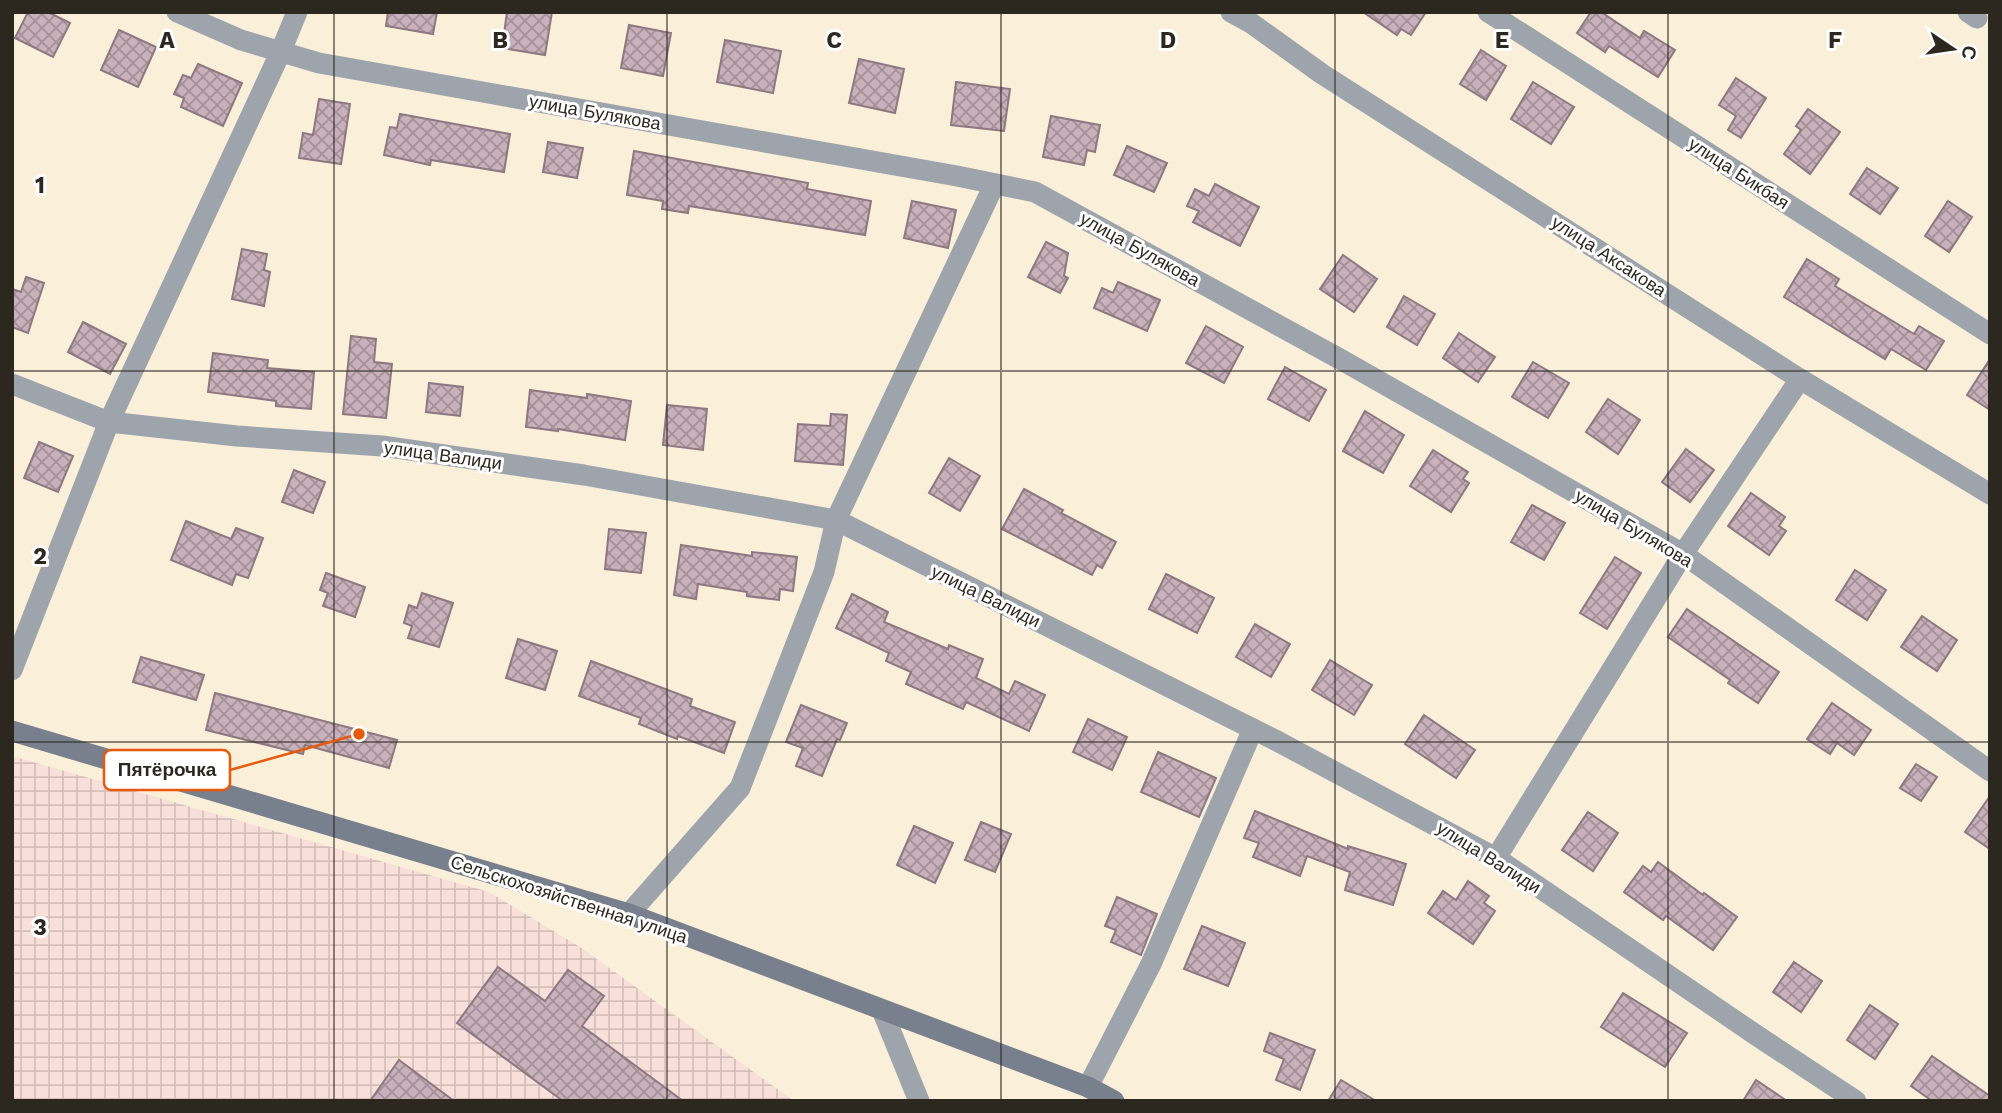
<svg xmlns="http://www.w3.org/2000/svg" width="2002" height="1113" font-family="'Work Sans',sans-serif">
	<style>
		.industrial { fill: url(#industrial-grid) }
		.building { fill: url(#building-cross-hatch); stroke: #8d7780; stroke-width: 2 }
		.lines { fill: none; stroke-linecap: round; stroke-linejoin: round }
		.street { stroke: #9ea4ac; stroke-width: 21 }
		.secondary { stroke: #77808c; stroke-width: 21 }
		.grid { fill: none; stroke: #2c2820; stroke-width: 2; stroke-opacity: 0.55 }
		.labels { text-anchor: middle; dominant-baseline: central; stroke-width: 6; stroke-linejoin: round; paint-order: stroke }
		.street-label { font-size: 18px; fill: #2c2820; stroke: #fff }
		.grid-label { font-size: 23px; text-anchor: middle; font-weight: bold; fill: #2c2820; stroke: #fff; stroke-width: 6; stroke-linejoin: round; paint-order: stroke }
		.leader { fill: none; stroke: #e8590c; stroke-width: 2.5 }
		.callout-dot { fill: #e8590c; stroke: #fff; stroke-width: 2.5 }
		.callout { fill: #fff; stroke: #e8590c; stroke-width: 2.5 }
		.callout-label { font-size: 19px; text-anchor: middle; font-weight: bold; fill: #2c2820 }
	</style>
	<defs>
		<pattern id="industrial-grid" width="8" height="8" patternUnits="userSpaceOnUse" patternTransform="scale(1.75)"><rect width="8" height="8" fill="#f9dfd9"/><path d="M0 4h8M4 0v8" fill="none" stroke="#d6bfba"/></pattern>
		<pattern id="building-cross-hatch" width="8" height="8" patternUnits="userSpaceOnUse" patternTransform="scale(1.75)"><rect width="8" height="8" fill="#c9b1bb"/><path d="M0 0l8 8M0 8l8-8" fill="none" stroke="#a39098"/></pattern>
	</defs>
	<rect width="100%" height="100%" fill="#faefd9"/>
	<path class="industrial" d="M12,756l477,136 91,55 214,154h-782z"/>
	<g class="building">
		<path d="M28,12h20l22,11 -17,34 -38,-19z"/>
		<path d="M388,12h49l-4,22 -47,-8z"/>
		<path d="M507,12h45l-7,43 -43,-7z"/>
		<path d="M1363,12h63l-15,23 -10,-6 -4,6z"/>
		<path d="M1591,12h10l39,26 4,-7 31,19 -17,27 -49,-31 -4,6 -28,-19z"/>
		<path d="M629,25l42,8 -8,43 -42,-8z"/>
		<path d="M119,30l37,17 -18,40 -37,-17z"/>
		<path d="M725,40l56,11 -8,42 -56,-11z"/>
		<path d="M1481,50l25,16 -20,34 -26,-16z"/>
		<path d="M859,59l45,10 -9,44 -46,-10z"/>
		<path d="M198,64l44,19 -19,43 -42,-19 3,-9 -10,-4 9,-19 8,3z"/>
		<path d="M1736,78l30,20 -25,40 -13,-8 8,-14 -17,-11z"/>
		<path d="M956,82l54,7 -6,42 -53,-6z"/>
		<path d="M1533,82l41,25 -23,37 -40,-25z"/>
		<path d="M319,99l31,5 -9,60 -42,-6 4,-25 10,2z"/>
		<path d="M1808,109l32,23 -30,42 -26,-20 17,-24 -5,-4z"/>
		<path d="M400,114l110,20 -6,38 -73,-12 -1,5 -46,-10 6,-28 7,1z"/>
		<path d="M1051,116l49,9 -5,27 -8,-2 -3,15 -41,-8z"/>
		<path d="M548,142l35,6 -6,30 -34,-6z"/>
		<path d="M1127,146l40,17 -13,29 -40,-17z"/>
		<path d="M634,151l174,32 -1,6 64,12 -6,34 -176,-29 -1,7 -26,-4 1,-8 -36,-6z"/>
		<path d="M1867,168l31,20 -18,26 -30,-20z"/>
		<path d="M1215,184l44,23 -19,39 -47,-24 6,-11 -12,-5 8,-17 14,7z"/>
		<path d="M912,201l44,9 -8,38 -44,-10z"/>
		<path d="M1948,201l24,16 -23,35 -24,-16z"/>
		<path d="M1046,242l22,11 -4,23 4,2 -8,15 -32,-16z"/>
		<path d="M242,249l25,5 -3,16 6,2 -6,34 -32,-7z"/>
		<path d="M1343,255l34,24 -23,33 -34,-23z"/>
		<path d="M1807,259l32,20 -4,7 79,48 5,-8 25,15 -18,29 -35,-21 -6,10 -101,-62z"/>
		<path d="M26,277l18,6 -16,50 -16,-6v-38l9,3z"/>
		<path d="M1118,282l42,18 -13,31 -53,-23 8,-20 11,5z"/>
		<path d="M1404,296l31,18 -18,31 -30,-18z"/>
		<path d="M83,322l43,22 -16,30 -42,-22z"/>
		<path d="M1206,326l37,21 -19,36 -38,-20z"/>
		<path d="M1459,333l36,24 -17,25 -35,-24z"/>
		<path d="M351,336l25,3 -2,23 18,2 -6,54 -43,-4z"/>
		<path d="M213,353l55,7 -1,8 47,4 -3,37 -35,-3v-5l-68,-9z"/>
		<path d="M1990,359v51l-23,-15z"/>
		<path d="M1533,362l36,21 -21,35 -36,-21z"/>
		<path d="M1285,367l41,23 -17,31 -41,-22z"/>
		<path d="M429,383l34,4 -3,29 -34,-4z"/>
		<path d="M530,390l57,8v-4l44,7 -6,39 -67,-11v2l-32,-4z"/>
		<path d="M1608,399l32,21 -22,34 -32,-22z"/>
		<path d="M667,405l40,4 -4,41 -40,-5z"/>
		<path d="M1365,411l39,24 -21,38 -40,-22z"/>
		<path d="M831,414l16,1 -4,50 -48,-4 3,-37 32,2z"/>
		<path d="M39,442l34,14 -15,36 -34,-14z"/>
		<path d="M1686,449l28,21 -24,32 -28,-20z"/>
		<path d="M1433,450l35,22 -5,7 6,4 -18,29 -41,-26z"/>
		<path d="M949,458l31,18 -20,35 -31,-18z"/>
		<path d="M294,470l31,12 -12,31 -31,-11z"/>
		<path d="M1024,489l39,21 -2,3 55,29 -14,26 -5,-3 -5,10 -90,-46z"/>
		<path d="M1751,493l34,24 -6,9 7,5 -17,24 -41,-29z"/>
		<path d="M1532,505l33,18 -21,37 -33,-18z"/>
		<path d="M186,521l45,18 5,-11 27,10 -15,40 -12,-4 -4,11 -61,-25z"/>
		<path d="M609,529l37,4 -5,40 -36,-4z"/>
		<path d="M681,545l71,11v-4l45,5 -4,34 -13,-2 -1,11 -32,-4v-4l-49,-8 -2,15 -22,-4z"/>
		<path d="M1615,557l26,16 -34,56 -27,-16z"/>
		<path d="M1855,570l31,20 -19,30 -31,-20z"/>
		<path d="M326,573l39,14 -10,30 -32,-11 5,-13 -8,-3z"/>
		<path d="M1166,574l48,24 -17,35 -48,-24z"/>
		<path d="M422,593l31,10 -14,44 -31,-9 4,-12 -8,-3 5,-18 8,3z"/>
		<path d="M852,594l36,18 -4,10 64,27 1,-4 34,14 -7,19 33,16 6,-13 30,14 -16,36 -63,-29 -3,7 -57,-25 5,-12 -25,-11 3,-8 -53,-25z"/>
		<path d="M1687,609l92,63 -21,31 -30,-20 2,-3 -62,-43z"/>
		<path d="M1922,616l35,24 -20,31 -36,-24z"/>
		<path d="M1255,624l35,20 -19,33 -35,-20z"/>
		<path d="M518,639l39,12 -12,39 -39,-12z"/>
		<path d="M141,657l63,18 -8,25 -63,-18z"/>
		<path d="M1330,660l42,25 -18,30 -42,-25z"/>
		<path d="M591,661l101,38 -2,7 45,16 -11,31 -46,-17 -1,3 -38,-15 2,-6 -62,-22z"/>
		<path d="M215,693l182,47 -8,28 -84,-23 -2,9 -97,-24z"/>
		<path d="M1832,703l39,27 -17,25 -17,-12 -7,11 -23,-15z"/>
		<path d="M801,705l46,18 -7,17 -3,-1 -15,37 -26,-10 7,-18 -17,-6z"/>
		<path d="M1424,715l51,35 -19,28 -51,-34z"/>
		<path d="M1088,719l39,18 -15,33 -39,-18z"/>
		<path d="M1158,752l58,26 -17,39 -58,-25z"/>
		<path d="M1916,764l21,13 -16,24 -21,-13z"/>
		<path d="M1990,796v53l-25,-17z"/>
		<path d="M1255,811l93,38v-3l58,18 -13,41 -48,-15 5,-18 -43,-16 -7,20 -47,-19 6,-14 -15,-5z"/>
		<path d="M1588,812l30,21 -25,38 -31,-21z"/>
		<path d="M981,822l30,12 -16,38 -30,-12z"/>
		<path d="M914,826l39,17 -18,40 -38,-18z"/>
		<path d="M1658,862l45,33 1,-2 33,24 -24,33 -47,-34 -3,4 -39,-28 19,-26 8,6z"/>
		<path d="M1468,881l21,15 -5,7 11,8 -22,33 -45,-31 15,-22 13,9z"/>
		<path d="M1117,897l40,17 -16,41 -30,-13 5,-12 -11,-4z"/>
		<path d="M1202,926l43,17 -17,43 -44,-17z"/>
		<path d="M1794,962l28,19 -21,31 -28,-20z"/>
		<path d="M498,967l47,34 23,-31 36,26 -22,30 101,75h-120l-106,-78z"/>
		<path d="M1623,993l64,40 -22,34 -64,-40z"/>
		<path d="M1870,1005l28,19 -23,35 -28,-19z"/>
		<path d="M1270,1033l45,17 -15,40 -24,-10 8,-21 -20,-8z"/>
		<path d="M1932,1056l58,40v5h-58l-21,-15z"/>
		<path d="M399,1060l55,41h-84z"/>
		<path d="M1341,1080l35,21h-48z"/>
		<path d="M1756,1080l31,21h-44z"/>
	</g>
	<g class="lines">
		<g class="street">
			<path d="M177,12l64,28 78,23 638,113 78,16 305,167 343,195 307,217"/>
			<path d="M1231,12l20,11 71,51 478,305 190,115"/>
			<path d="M1488,12l502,322"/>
			<path d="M1968,12l9,6"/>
			<path d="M12,384l97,38 128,14 145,10 202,29 252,45 441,221 219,117 260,177 100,66"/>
			<path d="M12,670l97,-248 172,-371 16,-39"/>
			<path d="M1496,858l187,-304 117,-175"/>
			<path d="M629,914l111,-126 84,-216 12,-52 158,-335"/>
			<path d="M882,1010l37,91"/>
			<path d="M1088,1087l63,-123 102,-235"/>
		</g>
		<path class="secondary" d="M12,731l617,183 459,173 26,14"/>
	</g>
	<path class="grid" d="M334,12v1089M667,12v1089M1001,12v1089M1335,12v1089M1668,12v1089M12,371h1978M12,742h1978"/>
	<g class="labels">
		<g class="street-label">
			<text transform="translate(595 112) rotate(10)">улица Булякова</text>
			<text transform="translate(1739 173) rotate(33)">улица Бикбая</text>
			<text transform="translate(1140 249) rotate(29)">улица Булякова</text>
			<text transform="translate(1609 256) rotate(33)">улица Аксакова</text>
			<text transform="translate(443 455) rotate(8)">улица Валиди</text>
			<text transform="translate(1634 528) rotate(31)">улица Булякова</text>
			<text transform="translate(986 596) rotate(26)">улица Валиди</text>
			<text transform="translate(1489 857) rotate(32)">улица Валиди</text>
			<text transform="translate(569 899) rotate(18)">Сельскохозяйственная улица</text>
		</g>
	</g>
	<g class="grid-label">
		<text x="167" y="48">A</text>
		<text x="500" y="48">B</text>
		<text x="834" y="48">C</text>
		<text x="1168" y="48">D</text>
		<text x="1502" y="48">E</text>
		<text x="1835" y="48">F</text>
		<text x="40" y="193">1</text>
		<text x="40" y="564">2</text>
		<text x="40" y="935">3</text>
	</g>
	<path class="leader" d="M359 734L230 770"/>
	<circle class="callout-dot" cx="359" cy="734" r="7"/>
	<rect class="callout" x="104" y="750" width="126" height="40" rx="7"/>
	<g class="callout-label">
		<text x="167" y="776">Пятёрочка</text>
	</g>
	<rect width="2002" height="1113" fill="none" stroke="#2c2820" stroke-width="28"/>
	<g transform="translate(1953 49) rotate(103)" stroke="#ffffff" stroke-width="5" paint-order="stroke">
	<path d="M0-5L12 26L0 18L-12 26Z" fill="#2c2820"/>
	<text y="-10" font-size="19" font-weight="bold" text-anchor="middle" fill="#2c2820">С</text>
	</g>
</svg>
